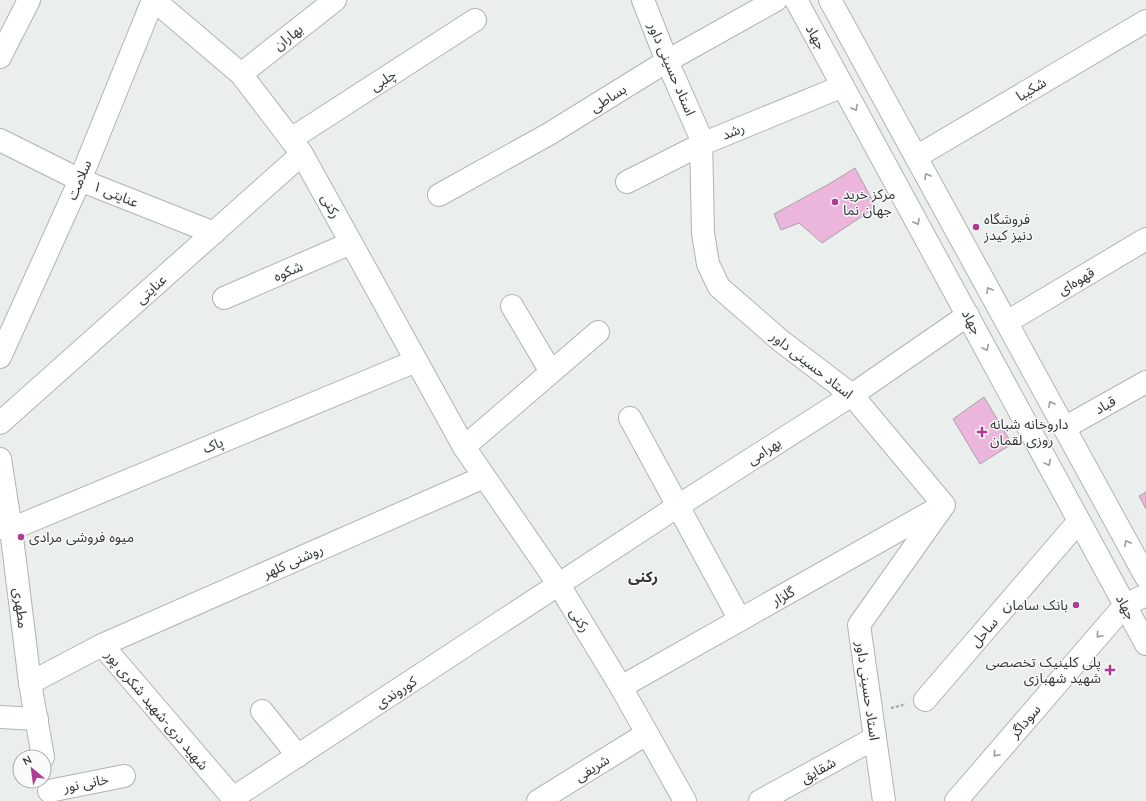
<svg xmlns="http://www.w3.org/2000/svg" width="1146" height="801" font-family="Quicksand,'Noto Sans Arabic',sans-serif">
	<style>
		.building { fill: #ecb5db; stroke: #a7a4a6 }
		.lines { fill: none; stroke-linecap: round; stroke-linejoin: round }
		.minor-casing { stroke: #b0b4b3; stroke-width: 24 }
		.major-casing { stroke: #b0b4b3; stroke-width: 24 }
		.path { stroke: #adb0af; stroke-width: 2.5; stroke-dasharray: 3 2; stroke-linecap: butt }
		.minor { stroke: #fff; stroke-width: 22 }
		.major { stroke: #fff; stroke-width: 22 }
		.oneway { stroke: #9a9c9b }
		.poi-dot { fill: #ae3b95; stroke: #f7fbfa; stroke-width: 1.5 }
		.labels { text-anchor: middle; dominant-baseline: central; stroke-width: 3; stroke-linejoin: round; paint-order: stroke }
		.street-label { font-size: 14px; fill: #363837; stroke: #f7fbfa }
		.poi-label { font-size: 14px; fill: #363837; stroke: #f7fbfa; text-anchor: start }
		.neighbourhood-label { font-size: 15px; font-weight: bold; fill: #363837; stroke: #f7fbfa }
	</style>
	<rect width="100%" height="100%" fill="#eaeeed"/>
	<g class="building">
		<path d="M855,168l21,39 -54,36 -23,-20 -18,7 -7,-16 55,-30z"/>
		<path d="M984,397l28,47 -32,20 -27,-45z"/>
		<path d="M1146,492v17l-7,-13z"/>
	</g>
	<g class="lines">
		<defs>
			<g id="minor">
				<path d="M154,0l87,74 61,80 162,293 95,138 62,102 64,114"/>
				<path d="M643,0l24,61 34,77 2,95 5,31 11,23 62,54 71,54 92,110 -85,120 25,176"/>
				<path d="M0,57l29,-57"/>
				<path d="M241,74l94,-74"/>
				<path d="M291,139l184,-119"/>
				<path d="M0,140l80,40 134,53"/>
				<path d="M916,157l230,-136"/>
				<path d="M627,182l75,-38 141,-58"/>
				<path d="M439,195l110,-61 118,-73 109,-61"/>
				<path d="M224,298l127,-55"/>
				<path d="M512,306l39,66"/>
				<path d="M1007,322l139,-83"/>
				<path d="M0,357l80,-177 73,-180"/>
				<path d="M630,418l110,202"/>
				<path d="M0,423l302,-269"/>
				<path d="M1064,428l82,-46"/>
				<path d="M464,447l134,-115"/>
				<path d="M0,459l11,70 19,154 13,74"/>
				<path d="M0,528l11,1 405,-168"/>
				<path d="M102,645l382,-168"/>
				<path d="M30,683l72,-38 131,153v3"/>
				<path d="M621,687l317,-179"/>
				<path d="M925,700l154,-179"/>
				<path d="M262,711l36,45"/>
				<path d="M0,717l37,2"/>
				<path d="M49,791l75,-15"/>
				<path d="M233,798l445,-292 174,-111 116,-80"/>
				<path d="M538,801l108,-67"/>
				<path d="M760,801l115,-63"/>
				<path d="M956,801l169,-196 21,-10"/>
			</g>
			<g id="major">
				<path d="M796,0l350,644"/>
				<path d="M830,0l316,577"/>
			</g>
		</defs>
		<use href="#minor" class="minor-casing"/>
		<use href="#major" class="major-casing"/>
		<path class="path" d="M891,708l15,-4"/>
		<use href="#minor" class="minor"/>
		<use href="#major" class="major"/>
	</g>
	<defs><path id="oneway-chevron" d="M-2-3.5L2.5 0L-2 3.5" fill="none" stroke-width="1.6" stroke-linecap="round" stroke-linejoin="round"/></defs>
	<g class="oneway">
		<use href="#oneway-chevron" transform="translate(855 108) rotate(61)"/>
		<use href="#oneway-chevron" transform="translate(927 176) rotate(-119)"/>
		<use href="#oneway-chevron" transform="translate(917 222) rotate(61)"/>
		<use href="#oneway-chevron" transform="translate(989 290) rotate(-119)"/>
		<use href="#oneway-chevron" transform="translate(986 348) rotate(62)"/>
		<use href="#oneway-chevron" transform="translate(1051 404) rotate(-119)"/>
		<use href="#oneway-chevron" transform="translate(1048 463) rotate(62)"/>
		<use href="#oneway-chevron" transform="translate(1127 543) rotate(-119)"/>
		<use href="#oneway-chevron" transform="translate(1099 635) rotate(131)"/>
		<use href="#oneway-chevron" transform="translate(996 754) rotate(131)"/>
	</g>
	<g class="poi-dot">
		<circle cx="835" cy="202" r="4"/>
		<circle cx="976" cy="227" r="4"/>
		<path d="M980 426h4v4h4v4h-4v4h-4v-4h-4v-4h4z"/>
		<circle cx="21" cy="537" r="4"/>
		<circle cx="1076" cy="605" r="4"/>
		<path d="M1108 664h4v4h4v4h-4v4h-4v-4h-4v-4h4z"/>
	</g>
	<g class="labels">
		<g class="street-label">
			<text transform="translate(288 37) rotate(-38)">بهاران</text>
			<text transform="translate(816 37) rotate(61)">جهاد</text>
			<text transform="translate(672 69) rotate(67)">استاد حسینی داور</text>
			<text transform="translate(383 80) rotate(-33)">چلبی</text>
			<text transform="translate(1031 89) rotate(-31)">شکیبا</text>
			<text transform="translate(608 98) rotate(-32)">بساطی</text>
			<text transform="translate(733 131) rotate(-22)">رشد</text>
			<text transform="translate(79 180) rotate(-67)">سلامت</text>
			<text transform="translate(116 194) rotate(22)">عنایتی ۱</text>
			<text transform="translate(331 206) rotate(61)">رکنی</text>
			<text transform="translate(288 271) rotate(-23)">شکوه</text>
			<text transform="translate(1076 281) rotate(-31)">قهوه‌ای</text>
			<text transform="translate(151 289) rotate(-42)">عنایتی</text>
			<text transform="translate(972 322) rotate(62)">جهاد</text>
			<text transform="translate(812 365) rotate(38)">استاد حسینی داور</text>
			<text transform="translate(1105 405) rotate(-29)">قباد</text>
			<text transform="translate(213 445) rotate(-22)">پاک</text>
			<text transform="translate(764 451) rotate(-33)">بهرامی</text>
			<text transform="translate(293 561) rotate(-24)">روشنی کلهر</text>
			<text transform="translate(783 596) rotate(-29)">گلزار</text>
			<text transform="translate(1126 607) rotate(62)">جهاد</text>
			<text transform="translate(21 608) rotate(83)">مطهری</text>
			<text transform="translate(580 620) rotate(59)">رکنی</text>
			<text transform="translate(984 632) rotate(-49)">ساحل</text>
			<text transform="translate(868 691) rotate(82)">استاد حسینی داور</text>
			<text transform="translate(396 692) rotate(-33)">کوروندی</text>
			<text transform="translate(157 710) rotate(50)">شهید دری-شهید شکری پور</text>
			<text transform="translate(1025 721) rotate(-49)">سوداگر</text>
			<text transform="translate(592 768) rotate(-32)">شریفی</text>
			<text transform="translate(818 770) rotate(-29)">شقایق</text>
			<text transform="translate(86 783) rotate(-11)">خانی نور</text>
		</g>
		<g class="poi-label">
			<text x="843" y="194">مرکز خرید<tspan x="843" dy="16">جهان نما</tspan></text>
			<text x="984" y="219">فروشگاه<tspan x="984" dy="16">دنیز کیدز</tspan></text>
			<text x="990" y="424">داروخانه شبانه<tspan x="990" dy="16">روزی لقمان</tspan></text>
			<text x="29" y="537">میوه فروشی مرادی</text>
			<text x="1068" y="605" text-anchor="end">بانک سامان</text>
			<text x="1101" y="662" text-anchor="end">پلی کلینیک تخصصی<tspan x="1101" dy="16">شهید شهبازی</tspan></text>
		</g>
		<g class="neighbourhood-label">
			<text x="643" y="576">رکنی</text>
		</g>
	</g>
	<g transform="translate(32 769) rotate(331)"><circle r="19" fill="#f7fbfa" stroke="#aaadac"/>
	<path d="M0-3L7 15L0 10L-7 15Z" fill="#ae3b95"/>
	<text y="-6" font-size="11" font-weight="bold" text-anchor="middle" fill="#363837">N</text>
	</g>
</svg>
